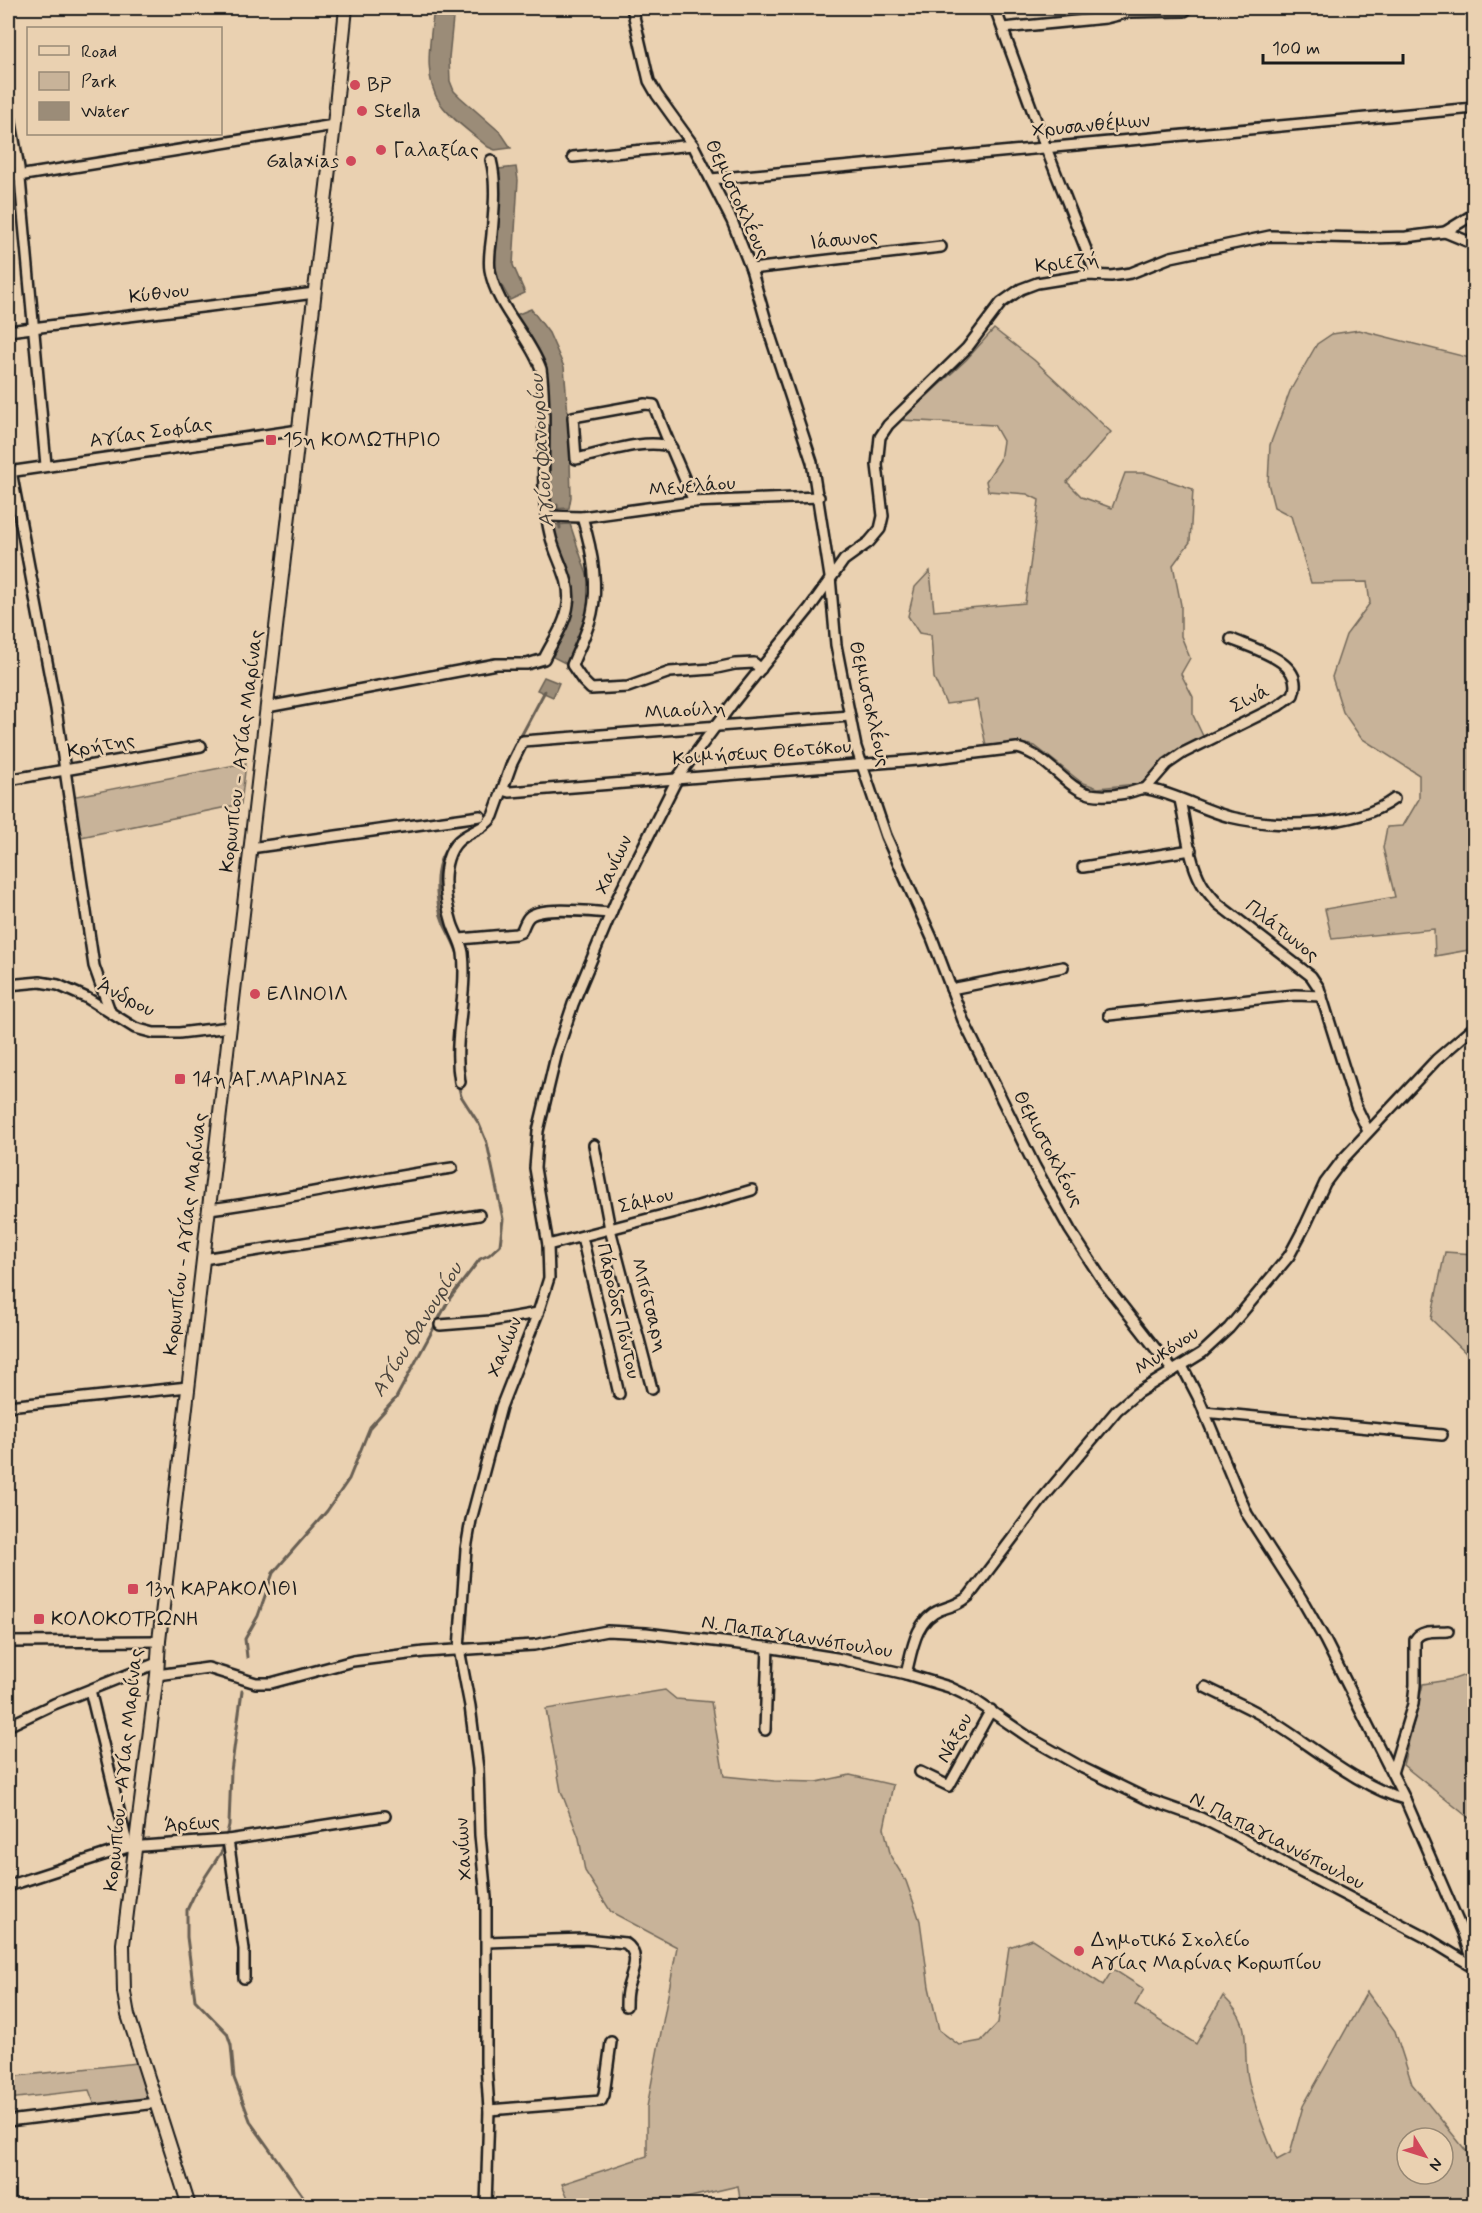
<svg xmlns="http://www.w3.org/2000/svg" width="1482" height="2213" font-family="Mynerve,sans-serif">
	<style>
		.green { fill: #c8b399; stroke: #72685a; stroke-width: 1.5; fill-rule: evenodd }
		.water { fill: #9b8c78; stroke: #685f53; stroke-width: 1.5 }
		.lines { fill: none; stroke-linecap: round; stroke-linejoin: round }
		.stream { stroke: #685f53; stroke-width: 3 }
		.minor-casing { stroke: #1c1c1c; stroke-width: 14 }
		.major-casing { stroke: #1c1c1c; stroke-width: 16 }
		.minor { stroke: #ead1b1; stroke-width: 9 }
		.major { stroke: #ead1b1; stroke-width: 12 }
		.poi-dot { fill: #d1495b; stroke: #ead1b1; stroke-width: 2 }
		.labels { text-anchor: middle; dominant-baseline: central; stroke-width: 5; stroke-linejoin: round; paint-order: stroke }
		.poi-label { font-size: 20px; fill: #1c1c1c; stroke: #ead1b1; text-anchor: start }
		.street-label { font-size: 20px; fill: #1c1c1c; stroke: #ead1b1 }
		.water-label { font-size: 21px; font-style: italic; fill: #48433c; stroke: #ead1b1 }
	</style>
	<rect width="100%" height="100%" fill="#ead1b1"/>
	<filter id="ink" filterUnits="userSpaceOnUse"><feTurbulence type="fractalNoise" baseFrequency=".0167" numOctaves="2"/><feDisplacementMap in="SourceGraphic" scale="12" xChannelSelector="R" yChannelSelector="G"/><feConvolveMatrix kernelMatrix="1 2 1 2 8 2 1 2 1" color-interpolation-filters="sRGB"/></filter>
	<g filter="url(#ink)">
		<g class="green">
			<path d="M994,329l40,31 77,72 -44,50 15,15 30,11 13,-35h21l47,16 -3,53 -17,23 8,40v31l9,22 -9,16 12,23v18l10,21 -44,30 -14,17 -47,5 -17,-6 -46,-36 -19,-4 -30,4 -9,-46 -31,4 -12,-26 -3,-43 -12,-2 -11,-17 7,-29 15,-16 4,40 91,-8 14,-103 -12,-6 -39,-3 -2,-10 14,-21 3,-19 -9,-16 -93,-5 65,-60z"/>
			<path d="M1359,330l115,29v590l-39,7 -1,-27 -102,10 -7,-30 70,-12 -12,-49 4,-21 16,-1 16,-27v-24l-58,-37 -18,-26 -11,-35 14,-42 24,-32 -3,-21 -56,1 -20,-67 -17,-9 -6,-24 2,-38 20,-54 27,-47 15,-10z"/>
			<path d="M246,763l-5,41 -165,34 -5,-41z"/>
			<path d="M1445,1252l29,2v107l-43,-42z"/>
			<path d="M1474,1672v150l-71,-57 20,-81 31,-5z"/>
			<path d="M665,1690l11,9 35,3 13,74 50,5 43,1 33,-7 43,10 -9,43 7,29 15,24 14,40 9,66 10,43 20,15 22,-4 17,-18 11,-76 23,-8 71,46 10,-16 31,20 -9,16 61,39 27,-48c29,28 20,40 24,76 3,23 20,67 30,88l13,-7 13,-47 64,-114 28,39 17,53 55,68 7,5v48l-733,1 -3,-20 -82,19h-85l-9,-21 85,-28v-49l30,-160 -66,-35 -26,-41 -6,-33 -18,-47 -15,-82zM1407,2138h36v36h-36z"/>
			<path d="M137,2063l11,32 -1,5 -51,8 -7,-18 -81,9v-22z"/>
		</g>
		<g class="water">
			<path d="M434,8h20l-5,50 1,23 4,10 6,6 41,36 10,15 -16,2 -7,-3c-16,-14 -36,-27 -48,-44 -18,-26 -9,-66 -6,-95z"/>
			<path d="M516,167l2,13 -5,85 12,28 -15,7 -12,-21 -3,-15 4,-95z"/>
			<path d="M531,309l18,24 15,34 5,59 2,71 -2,11 -17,1 -6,-128 -30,-66z"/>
			<path d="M570,524l17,51 4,17v16l-18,47 -6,9 -14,-7 16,-43 -16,-89z"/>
			<path d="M544,677l15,6 -6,14 -16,-7z"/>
		</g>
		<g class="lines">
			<g class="stream">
				<path d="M557,505l3,23"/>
				<path d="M520,738l25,-47"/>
				<path d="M449,846c-17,18 -14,56 -5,78 5,11 12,22 15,34"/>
				<path d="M247,1657l-2,-18 13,-23 15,-43 54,-62 22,-32 21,-52 26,-29 54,-100 30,-39 9,-4 11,-10 3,-26 -16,-76 -8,-19 -18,-28 -3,-12"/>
				<path d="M226,1837l3,-12 2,-54 11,-80"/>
				<path d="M224,1843l-2,8 -26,40 -9,19v27l8,63 32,33 4,12 3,33 17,45 59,83"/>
			</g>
			<defs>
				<g id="minor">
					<path d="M632,8l17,73 8,14 36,50 39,76 19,48 20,69 41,124 18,115 6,68 20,102 30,89 46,102 31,82 72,147 35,63 35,54 68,87"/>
					<path d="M995,8l51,140 50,127"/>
					<path d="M1003,28l103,-10 24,-6 55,-1"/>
					<path d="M8,106l11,62 27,297"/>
					<path d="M573,157l120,-12"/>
					<path d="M18,176l316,-51"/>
					<path d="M711,179l763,-71"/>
					<path d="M1445,232l29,12"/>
					<path d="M751,269l190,-22"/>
					<path d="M8,331l307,-38"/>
					<path d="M672,448c-21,-12 -72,6 -96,11l-3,-42 72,-13 9,1c12,33 27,64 40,97"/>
					<path d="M11,471l45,238 38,257 16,45"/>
					<path d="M8,472l291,-42"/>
					<path d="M546,516l36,1 109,-15 128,-5"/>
					<path d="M582,517c9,29 17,65 10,96 -4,18 -13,35 -20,52l11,16 8,8 37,-2 42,-15 42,-3 23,-5 19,-1 7,6"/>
					<path d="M267,707l229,-43h31l17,-5c8,-17 22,-35 24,-55 4,-25 -13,-46 -18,-70 -13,-54 -1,-111 -9,-165 -12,-34 -45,-62 -51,-99 -2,-12 1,-24 2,-36 2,-25 5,-50 -1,-74"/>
					<path d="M8,780l193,-34"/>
					<path d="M1146,788l21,-24 16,-11 95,-47 15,-11c13,-33 -39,-46 -62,-56"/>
					<path d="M503,790l7,2 408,-32 99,-12c32,8 48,40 73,46 10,2 25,1 36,-1 7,-1 15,-6 22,-4 28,5 55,21 82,28 47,11 125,11 164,-18"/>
					<path d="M1180,800c6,26 8,58 21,82 4,8 11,15 17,22l93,72 8,12 37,118 12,25"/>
					<path d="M250,848l230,-32"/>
					<path d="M1083,867l108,-17"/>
					<path d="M460,939l56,-5 5,-2c3,-5 4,-12 9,-16 15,-10 63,-4 81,-3"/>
					<path d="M8,985l32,-3 18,3 29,13 48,30 19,5h25l51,-6"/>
					<path d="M951,989l112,-22"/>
					<path d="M1109,1015l186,-20 27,1"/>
					<path d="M460,1082c-8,-43 8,-86 3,-129 -2,-12 -8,-20 -11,-30 -6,-20 -10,-45 -4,-64 9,-30 32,-23 45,-43l19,-53 11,-22 327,-25"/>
					<path d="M594,1145l16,84 42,160"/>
					<path d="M209,1209c82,-10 162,-30 243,-41"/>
					<path d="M582,1237l37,157"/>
					<path d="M548,1245l150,-39 54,-16"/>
					<path d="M203,1259l276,-44"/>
					<path d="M440,1325l51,-4 47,-8"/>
					<path d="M1182,1366l16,31 49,117 54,84 24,42 80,159 58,134 11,34"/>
					<path d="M8,1406l180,-19"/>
					<path d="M1204,1412l238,23"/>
					<path d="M8,1642l151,-1"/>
					<path d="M906,1674c6,-23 9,-54 34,-64 11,-4 20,-6 29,-14l74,-98 74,-88 20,-17 65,-40 27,-25 60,-72 17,-32 19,-41 18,-24 93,-99 38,-33"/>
					<path d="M157,1675l51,-7 48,15h15l82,-22 71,-9 110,-7 73,-14 39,2 127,15 63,10 70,16 43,13 21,10 60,41 53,30 64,31 54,19 38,19 50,29 136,71 49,30"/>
					<path d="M1205,1687c19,10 40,18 58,29 42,24 96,72 142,83"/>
					<path d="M90,1690l38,157"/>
					<path d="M8,1726l46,-22 103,-41"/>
					<path d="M765,1730l3,-83"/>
					<path d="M920,1772l29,14 42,-76"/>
					<path d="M1392,1773l21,-69 2,-19v-45c6,-11 22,-8 33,-9"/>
					<path d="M228,1840l16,109v29"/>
					<path d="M8,1886l120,-39 100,-7 157,-24"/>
					<path d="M487,1942l98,-3 40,4c17,11 7,29 3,44 -2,6 -2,13 -2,19"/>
					<path d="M489,2110l112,-9 3,-6 7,-53"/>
					<path d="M8,2121l148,-18"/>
					<path d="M486,2206l3,-96 -3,-47v-165l-6,-63 -2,-66 -8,-63 -11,-57 7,-100 5,-29 30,-113 37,-94 11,-35 -1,-33 -13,-77 3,-37 19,-79 16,-48 43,-103 62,-124 54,-73 77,-95 35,-49 25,-18 11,-13 3,-13 -6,-51 3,-28 8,-12 79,-77 34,-45 20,-14 16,-6 50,-8 24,1 20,-3 40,-16 99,-21 101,2 35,-1 39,-5 29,-18"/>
				</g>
				<path id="major" d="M189,2206l-61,-191 -4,-23 -1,-48 34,-269 2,-34 175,-1516 12,-117"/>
			</defs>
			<use href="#minor" class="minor-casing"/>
			<use href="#major" class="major-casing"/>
			<use href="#minor" class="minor"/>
			<use href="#major" class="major"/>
		</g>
	</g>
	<g class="poi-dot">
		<circle cx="355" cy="85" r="6"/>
		<circle cx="362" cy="111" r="6"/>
		<circle cx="381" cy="150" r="6"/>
		<circle cx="351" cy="161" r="6"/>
		<rect x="265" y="434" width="12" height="12" rx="3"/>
		<circle cx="255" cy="994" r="6"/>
		<rect x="174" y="1073" width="12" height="12" rx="3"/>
		<rect x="127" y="1583" width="12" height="12" rx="3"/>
		<rect x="33" y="1613" width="12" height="12" rx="3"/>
		<circle cx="1079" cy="1951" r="6"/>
	</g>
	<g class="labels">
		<g class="poi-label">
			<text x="367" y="85">BP</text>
			<text x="374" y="111">Stella</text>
			<text x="393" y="150">Γαλαξίας</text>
			<text x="339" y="161" text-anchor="end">Galaxias</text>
			<text x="283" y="440">15η ΚΟΜΩΤΗΡΙΟ</text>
			<text x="267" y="994">ΕΛΙΝΟΙΛ</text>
			<text x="192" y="1079">14η ΑΓ.ΜΑΡΙΝΑΣ</text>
			<text x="145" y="1589">13η ΚΑΡΑΚΟΛΙΘΙ</text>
			<text x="51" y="1619">ΚΟΛΟΚΟΤΡΩΝΗ</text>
			<text x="1091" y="1940">Δημοτικό Σχολείο<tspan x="1091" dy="23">Αγίας Μαρίνας Κορωπίου</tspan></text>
		</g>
		<g class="street-label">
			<text transform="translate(1091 126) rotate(-5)">Χρυσανθέμων</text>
			<text transform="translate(737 199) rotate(65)">Θεμιστοκλέους</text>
			<text transform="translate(844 240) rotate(-6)">Ιάσωνος</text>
			<text transform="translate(1067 263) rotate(-7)">Κριεζή</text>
			<text transform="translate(159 294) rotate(-7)">Κύθνου</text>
			<text transform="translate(151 433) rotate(-8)">Αγίας Σοφίας</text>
			<text transform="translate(692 487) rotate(-5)">Μενελάου</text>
			<text transform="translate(1250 699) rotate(-27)">Σινά</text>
			<text transform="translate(869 704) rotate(77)">Θεμιστοκλέους</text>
			<text transform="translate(685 711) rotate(-4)">Μιαούλη</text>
			<text transform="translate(101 746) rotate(-10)">Κρήτης</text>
			<text transform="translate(242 751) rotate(-83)">Κορωπίου - Αγίας Μαρίνας</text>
			<text transform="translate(762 753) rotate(-4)">Κοιμήσεως Θεοτόκου</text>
			<text transform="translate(614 865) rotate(-65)">Χανίων</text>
			<text transform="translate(1282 931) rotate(38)">Πλάτωνος</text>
			<text transform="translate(126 998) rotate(27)">Άνδρου</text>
			<text transform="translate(1048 1149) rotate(62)">Θεμιστοκλέους</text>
			<text transform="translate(646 1201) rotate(-14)">Σάμου</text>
			<text transform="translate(186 1234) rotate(-83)">Κορωπίου - Αγίας Μαρίνας</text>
			<text transform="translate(649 1305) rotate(75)">Μπότσαρη</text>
			<text transform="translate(618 1311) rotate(77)">Πάροδος Πόντου</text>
			<text transform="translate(505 1347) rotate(-68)">Χανίων</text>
			<text transform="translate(1167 1351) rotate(-34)">Μυκόνου</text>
			<text transform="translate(797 1637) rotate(9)">Ν. Παπαγιαννόπουλου</text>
			<text transform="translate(955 1738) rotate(-61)">Νάξου</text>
			<text transform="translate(124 1770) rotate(-84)">Κορωπίου - Αγίας Μαρίνας</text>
			<text transform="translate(192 1824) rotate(-4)">Άρεως</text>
			<text transform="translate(1277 1841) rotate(27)">Ν. Παπαγιαννόπουλου</text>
			<text transform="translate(464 1849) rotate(-94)">Χανίων</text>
		</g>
		<g class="water-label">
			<text transform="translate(542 451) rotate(-94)">Αγίου Φανουρίου</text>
			<text transform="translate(417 1330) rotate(-58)">Αγίου Φανουρίου</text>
		</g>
	</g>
	<rect width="1482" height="2213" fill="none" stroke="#ead1b1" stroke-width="30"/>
	<rect x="15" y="15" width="1452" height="2183" fill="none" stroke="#1c1c1c" stroke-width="2" filter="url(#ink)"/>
	<rect x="27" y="27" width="195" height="108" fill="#ead1b1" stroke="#988975" stroke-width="1.5"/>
	<rect x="39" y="46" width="30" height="9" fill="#ead1b1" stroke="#988975" stroke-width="1.5"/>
	<text x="81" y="57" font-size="18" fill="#1c1c1c">Road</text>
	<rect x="39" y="72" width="30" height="18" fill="#c8b399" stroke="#988975" stroke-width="1.5"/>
	<text x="81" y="87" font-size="18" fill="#1c1c1c">Park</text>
	<rect x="39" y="102" width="30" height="18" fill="#9b8c78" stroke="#988975" stroke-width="1.5"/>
	<text x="81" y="117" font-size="18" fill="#1c1c1c">Water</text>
	<g transform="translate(1425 2156) rotate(128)"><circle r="28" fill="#ead1b1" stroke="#988975" stroke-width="1.5"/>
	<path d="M0-4.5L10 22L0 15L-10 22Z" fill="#d1495b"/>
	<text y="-9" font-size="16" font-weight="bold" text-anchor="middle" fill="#1c1c1c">N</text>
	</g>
	<path d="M1263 54v9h140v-9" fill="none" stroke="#1c1c1c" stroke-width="3"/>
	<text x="1272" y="54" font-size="18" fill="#1c1c1c" stroke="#ead1b1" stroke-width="4.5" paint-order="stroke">100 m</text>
</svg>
